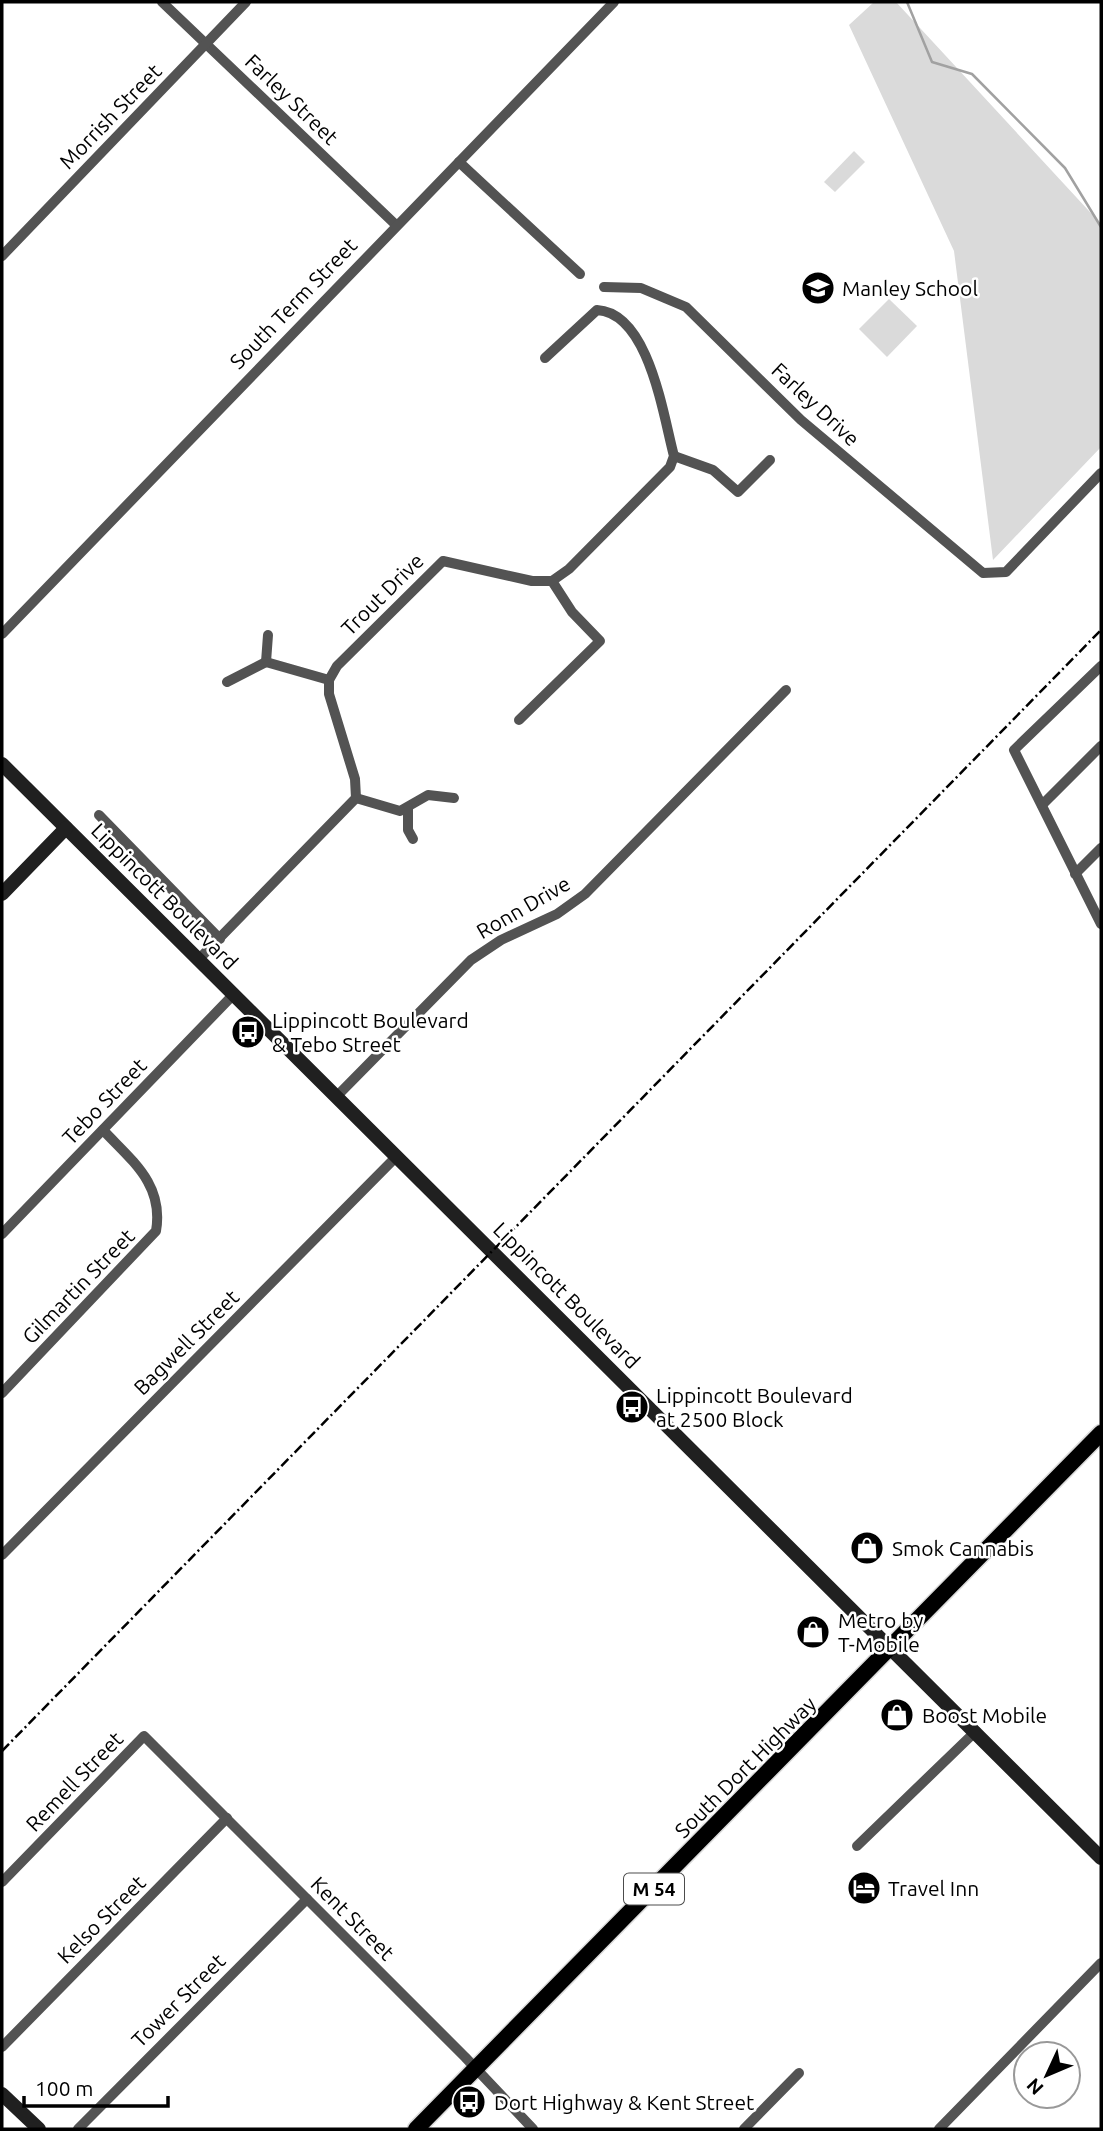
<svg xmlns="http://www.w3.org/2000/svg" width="1103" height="2131" font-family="Ubuntu,sans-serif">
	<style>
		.green { fill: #dadada }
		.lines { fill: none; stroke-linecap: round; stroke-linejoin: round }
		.stream { stroke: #a1a1a1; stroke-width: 2.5 }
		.primary-casing { stroke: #dbdbdb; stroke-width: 19 }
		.street { stroke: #535353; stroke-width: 10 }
		.secondary { stroke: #202020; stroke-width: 14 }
		.primary { stroke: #000; stroke-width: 16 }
		.rail { stroke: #000; stroke-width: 2.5; stroke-dasharray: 10 3.5 2 3.5; stroke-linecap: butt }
		.labels { text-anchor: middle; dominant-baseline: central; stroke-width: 5; stroke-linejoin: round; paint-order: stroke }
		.shield { fill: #fff; stroke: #4c4c4c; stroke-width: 2 }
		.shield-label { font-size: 19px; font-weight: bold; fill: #000 }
		.street-label { font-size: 21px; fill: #000; stroke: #fff }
		.poi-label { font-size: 21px; fill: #000; stroke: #fff; text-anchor: start }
	</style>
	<rect width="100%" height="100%" fill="#fff"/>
	<g class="green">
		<path d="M874,2h22l205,222v223l-108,113 -39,-309 -105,-226z"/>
		<path d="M854,151l11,11 -30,30 -11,-10z"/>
		<path d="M889,299l28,27 -30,31 -28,-28z"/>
	</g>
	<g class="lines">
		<path class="stream" d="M907,2l25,60 40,12 93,94 36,59"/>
		<defs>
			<path id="primary" d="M416,2129l685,-696"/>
		</defs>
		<use href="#primary" class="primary-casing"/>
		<g class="street">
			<path d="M162,2l234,223"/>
			<path d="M459,162l121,112"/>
			<path d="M2,256l244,-254"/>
			<path d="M604,287l37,1 45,19 115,113 182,153 23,-1 95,-99"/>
			<path d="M674,456l39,14 25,22 32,-32"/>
			<path d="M2,634l612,-632"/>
			<path d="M266,662l63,18"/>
			<path d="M266,662l2,-27"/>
			<path d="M1101,666l-87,84 87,174"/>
			<path d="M227,682l39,-20"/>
			<path d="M519,720l81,-79 -28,-29 -20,-31"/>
			<path d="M356,798l44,13 28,-16 26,3"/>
			<path d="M1042,805l59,-59"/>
			<path d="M408,808v22l5,9"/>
			<path d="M99,815l121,124"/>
			<path d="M1075,874l26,-26"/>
			<path d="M199,959l157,-161 -1,-19 -26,-85v-14l8,-14 106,-105 89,20h20l17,-12 101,-102 4,-11c-11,-41 -25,-143 -77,-146l-52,48"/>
			<path d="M337,1096l134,-136 30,-20 56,-26 28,-20 201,-204"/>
			<path d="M2,1234l232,-240"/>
			<path d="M2,1393l154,-162c8,-47 -24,-70 -53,-101"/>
			<path d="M2,1555l395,-399"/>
			<path d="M857,1846l119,-115"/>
			<path d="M2,1882l142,-146 321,321 68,72"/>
			<path d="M2,2047l225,-229"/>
			<path d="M78,2129l229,-230"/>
			<path d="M744,2129l55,-56"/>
			<path d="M939,2129l162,-166"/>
		</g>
		<g class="secondary">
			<path d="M2,764l1099,1094"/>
			<path d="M2,894l64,-66"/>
			<path d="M2,2094l37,35"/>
		</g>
		<use href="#primary" class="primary"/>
		<path class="rail" d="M2,1751l1099,-1121"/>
	</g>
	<defs>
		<symbol id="school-disc" viewBox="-11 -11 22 22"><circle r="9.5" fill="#000" stroke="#fff"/><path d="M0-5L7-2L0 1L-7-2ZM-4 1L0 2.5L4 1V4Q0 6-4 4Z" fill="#fff"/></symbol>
		<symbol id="bus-disc" viewBox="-11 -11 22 22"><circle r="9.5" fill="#000" stroke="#fff"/><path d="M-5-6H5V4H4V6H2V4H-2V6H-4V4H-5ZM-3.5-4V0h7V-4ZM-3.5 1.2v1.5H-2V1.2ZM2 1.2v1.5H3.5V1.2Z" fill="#fff"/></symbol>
		<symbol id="shop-disc" viewBox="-11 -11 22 22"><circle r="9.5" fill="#000" stroke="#fff"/><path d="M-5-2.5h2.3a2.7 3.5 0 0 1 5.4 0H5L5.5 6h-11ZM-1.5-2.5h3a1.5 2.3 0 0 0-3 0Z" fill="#fff"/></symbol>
		<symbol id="hotel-disc" viewBox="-11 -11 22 22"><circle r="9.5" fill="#000" stroke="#fff"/><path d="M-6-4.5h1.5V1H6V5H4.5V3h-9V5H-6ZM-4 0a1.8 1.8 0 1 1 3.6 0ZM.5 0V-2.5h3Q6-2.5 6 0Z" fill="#fff"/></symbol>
	</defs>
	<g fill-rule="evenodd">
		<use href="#school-disc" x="799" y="269" width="38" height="38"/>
		<use href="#bus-disc" x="229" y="1013" width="38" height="38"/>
		<use href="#bus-disc" x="613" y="1388" width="38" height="38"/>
		<use href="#shop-disc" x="848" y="1529" width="38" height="38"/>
		<use href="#shop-disc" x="794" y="1613" width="38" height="38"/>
		<use href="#shop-disc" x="878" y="1696" width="38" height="38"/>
		<use href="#hotel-disc" x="845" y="1869" width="38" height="38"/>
		<use href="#bus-disc" x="450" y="2083" width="38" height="38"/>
	</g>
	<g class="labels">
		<rect class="shield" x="624" y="1873.5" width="60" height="31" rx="5"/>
		<g class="shield-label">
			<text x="654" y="1889">M 54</text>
		</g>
		<g class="street-label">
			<text transform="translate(292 99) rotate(44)">Farley Street</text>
			<text transform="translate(110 116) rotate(-46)">Morrish Street</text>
			<text transform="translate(293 303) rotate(-46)">South Term Street</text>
			<text transform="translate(816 404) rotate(43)">Farley Drive</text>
			<text transform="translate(382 594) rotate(-45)">Trout Drive</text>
			<text transform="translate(165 896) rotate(45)">Lippincott Boulevard</text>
			<text transform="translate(523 907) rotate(-30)">Ronn Drive</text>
			<text transform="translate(104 1101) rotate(-46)">Tebo Street</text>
			<text transform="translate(78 1286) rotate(-46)">Gilmartin Street</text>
			<text transform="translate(567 1295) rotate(45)">Lippincott Boulevard</text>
			<text transform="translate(186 1342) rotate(-45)">Bagwell Street</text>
			<text transform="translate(745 1767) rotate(-45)">South Dort Highway</text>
			<text transform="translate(74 1781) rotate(-46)">Remell Street</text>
			<text transform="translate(353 1918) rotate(45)">Kent Street</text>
			<text transform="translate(101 1919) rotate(-45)">Kelso Street</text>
			<text transform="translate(178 2000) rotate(-45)">Tower Street</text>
		</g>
		<g class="poi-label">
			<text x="842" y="288">Manley School</text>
			<text x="272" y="1020">Lippincott Boulevard<tspan x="272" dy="24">&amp; Tebo Street</tspan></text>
			<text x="656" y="1395">Lippincott Boulevard<tspan x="656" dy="24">at 2500 Block</tspan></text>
			<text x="892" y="1548">Smok Cannabis</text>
			<text x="838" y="1620">Metro by<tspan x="838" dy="24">T-Mobile</tspan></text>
			<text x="922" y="1715">Boost Mobile</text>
			<text x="888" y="1888">Travel Inn</text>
			<text x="494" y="2102">Dort Highway &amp; Kent Street</text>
		</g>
	</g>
	<rect width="1103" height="2131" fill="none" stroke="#000000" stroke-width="7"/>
	<g transform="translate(1047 2075) rotate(226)"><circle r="33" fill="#ffffff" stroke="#999999" stroke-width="2"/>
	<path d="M0-5L12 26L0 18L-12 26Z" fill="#000000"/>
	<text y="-10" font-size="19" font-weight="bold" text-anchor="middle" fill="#000000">N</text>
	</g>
	<path d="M24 2096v10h144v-10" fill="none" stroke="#000000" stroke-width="3.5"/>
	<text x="35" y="2096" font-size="21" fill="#000000" stroke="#ffffff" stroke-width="5" paint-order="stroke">100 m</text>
</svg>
